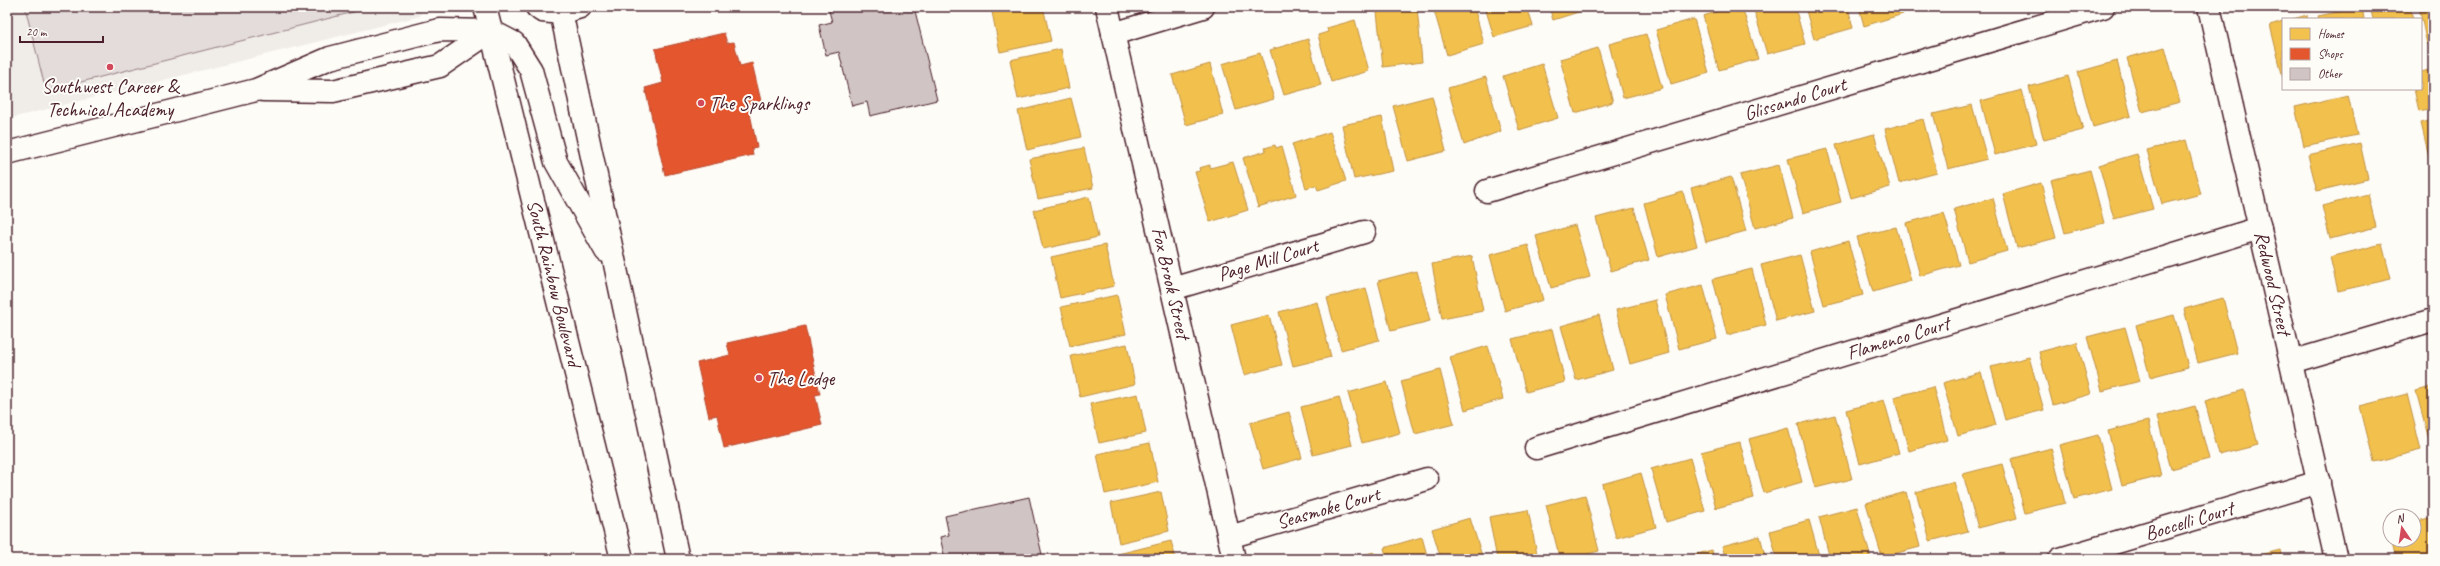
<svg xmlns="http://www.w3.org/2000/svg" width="2440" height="566" font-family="Caveat,sans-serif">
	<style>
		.built { fill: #f0ece8 }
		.green { fill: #e3dcda; stroke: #967e82 }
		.homes { fill: #f2c14e; stroke: #c09044 }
		.shops { fill: #e4572e; stroke: #b6462d }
		.building { fill: #d0c5c4; stroke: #4a1f2b }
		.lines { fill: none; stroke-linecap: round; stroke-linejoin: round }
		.street-casing { stroke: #4a1f2b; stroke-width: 25 }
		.secondary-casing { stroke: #4a1f2b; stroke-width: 25 }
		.primary-casing { stroke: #4a1f2b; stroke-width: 25 }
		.street { stroke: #fdfcf7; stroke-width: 22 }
		.secondary { stroke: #fdfcf7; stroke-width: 22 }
		.primary { stroke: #fdfcf7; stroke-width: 22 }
		.poi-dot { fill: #d1495b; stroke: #fdfcf7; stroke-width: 1.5 }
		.labels { text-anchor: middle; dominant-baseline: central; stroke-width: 4; stroke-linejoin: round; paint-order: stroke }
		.poi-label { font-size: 20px; fill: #4a1f2b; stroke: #fdfcf7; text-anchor: start }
		.street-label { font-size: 20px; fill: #4a1f2b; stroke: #fdfcf7 }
	</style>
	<rect width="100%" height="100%" fill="#fdfcf7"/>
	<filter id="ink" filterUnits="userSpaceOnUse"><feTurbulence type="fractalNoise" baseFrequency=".025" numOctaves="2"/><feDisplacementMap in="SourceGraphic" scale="8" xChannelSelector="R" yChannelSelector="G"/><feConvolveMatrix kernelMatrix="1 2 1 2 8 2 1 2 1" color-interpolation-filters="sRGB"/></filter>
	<g filter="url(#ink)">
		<path class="built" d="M7,7h415l-2,9 -413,103z"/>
		<path class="green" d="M25,7h348l-327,84z"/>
		<g class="homes">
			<path d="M1014,7h29l8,34 -51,11 -8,-40z"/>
			<path d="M1417,7l5,55 -39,5 -6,-55z"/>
			<path d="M1433,7h41l10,37 -37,11z"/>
			<path d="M1485,7h42l6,19 -39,11z"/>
			<path d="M1549,7h42v1l-38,12z"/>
			<path d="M1733,7h9l16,52 -39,11 -16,-54z"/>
			<path d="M1753,7h42l10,37 -38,10z"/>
			<path d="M1805,7h43l5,21 -39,11z"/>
			<path d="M1859,7h42l2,7 -39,12z"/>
			<path d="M1911,7h17l-16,5z"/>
			<path d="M2362,7l2,12h-45l-1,-3z"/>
			<path d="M2370,7h40l3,12h-40z"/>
			<path d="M2419,7h14v36l-6,1z"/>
			<path d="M2307,15l1,4h-15z"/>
			<path d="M1694,19l15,54 -38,11 -15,-54z"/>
			<path d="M1355,20l14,51 -38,11 -13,-47 10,-3 -1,-4z"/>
			<path d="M2283,21v57l-13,-53z"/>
			<path d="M1646,34l16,54 -39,10 -14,-54z"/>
			<path d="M1308,39l13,46 -37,10 -14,-45z"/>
			<path d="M2165,47l15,55 -38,10 -15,-54z"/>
			<path d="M1598,48l15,54 -38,11 -15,-54z"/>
			<path d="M1061,49l8,39 -51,11 -8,-39z"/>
			<path d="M1260,53l14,46 -38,11 -14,-46z"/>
			<path d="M2117,61l14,55 -38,11 -15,-55z"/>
			<path d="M1210,64l13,51 -37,10 -14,-50z"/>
			<path d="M1542,64l16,54 -39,12 -16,-54z"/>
			<path d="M2433,69v39l-14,3 -5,-22h7v-17z"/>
			<path d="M2068,76l15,54 -39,10 -15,-53z"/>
			<path d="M1486,77l15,54 -37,14 -16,-57z"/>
			<path d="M2022,90l14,54 -41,11 -14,-54z"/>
			<path d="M2348,95l9,40 -53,11 -9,-39z"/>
			<path d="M1432,96l14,55 -38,10 -15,-55z"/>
			<path d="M1071,98l10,39 -54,13 -9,-39z"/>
			<path d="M1972,105l15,54 -39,10 -15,-55z"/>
			<path d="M1382,117l11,54 -39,8 -12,-54z"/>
			<path d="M1923,119l14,54 -38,10 -14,-54z"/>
			<path d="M2433,120v40l-3,1 -9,-38z"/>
			<path d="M1330,132l16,49 -28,9 -2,-5 -10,3 -14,-44z"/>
			<path d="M1874,134l16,53 -39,11 -15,-53z"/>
			<path d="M2186,140l15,54 -39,10 -15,-54z"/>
			<path d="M2360,143l8,36 -51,12 -9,-36z"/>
			<path d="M1275,145l1,3 6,-2 14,49 -38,12 -15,-49 23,-7 -1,-3z"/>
			<path d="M1084,148l9,40 -55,11 -9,-40z"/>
			<path d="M1827,149l14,53 -38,11 -15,-54z"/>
			<path d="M2137,154l16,55 -39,10 -15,-54z"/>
			<path d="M1233,162l15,48 -38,12 -15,-50 5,-1 -1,-3 11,-3v3z"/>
			<path d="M1779,165l14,53 -38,10 -15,-53z"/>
			<path d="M2090,170l14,53 -39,10 -14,-53z"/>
			<path d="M1731,177l15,54 -40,11 -15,-54z"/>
			<path d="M2041,183l15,55 -39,10 -14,-54z"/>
			<path d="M1683,192l14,54 -39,11 -14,-54z"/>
			<path d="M2368,194l8,33 -46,12 -8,-33z"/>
			<path d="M1089,197l9,40 -55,12 -9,-39z"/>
			<path d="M1993,198l14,53 -39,11 -14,-53z"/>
			<path d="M1634,208l15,52 -38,11 -15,-53z"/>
			<path d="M1944,213l15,52 -39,11 -14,-53z"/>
			<path d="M1575,225l15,52 -39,11 -15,-52z"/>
			<path d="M1896,227l15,54 -38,11 -16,-55z"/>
			<path d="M1848,241l15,54 -39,10 -14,-53z"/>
			<path d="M2382,244l9,35 -53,12 -8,-34z"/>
			<path d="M1105,245l9,41 -54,12 -9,-41z"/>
			<path d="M1528,245l15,55 -38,11 -15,-56z"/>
			<path d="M1800,255l15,56 -39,10 -15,-56z"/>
			<path d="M1472,256l11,55 -41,8 -10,-55z"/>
			<path d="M1752,269l14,56 -39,10 -14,-56z"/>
			<path d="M1417,271l13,50 -39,10 -13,-50z"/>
			<path d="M1703,285l14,54 -38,10 -14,-54z"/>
			<path d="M1366,288l13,52 -38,10 -14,-52z"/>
			<path d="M1117,295l9,39 -56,12 -9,-39z"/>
			<path d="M2223,298l14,55 -39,10 -14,-54z"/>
			<path d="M1655,300l14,53 -39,11 -14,-54z"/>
			<path d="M1317,302l14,55 -38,9 -14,-54z"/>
			<path d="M1269,315l13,50 -38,10 -13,-50z"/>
			<path d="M1599,315l14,55 -37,10 -15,-54z"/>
			<path d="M2174,315l14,52 -38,10 -14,-52z"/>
			<path d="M2125,327l15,54 -38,10 -15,-54z"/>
			<path d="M1552,329l13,53 -39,10 -14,-53z"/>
			<path d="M2077,342l14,52 -38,11 -14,-53z"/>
			<path d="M1127,344l8,40 -55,13 -9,-41z"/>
			<path d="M1488,346l15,53 -38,11 -15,-53z"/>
			<path d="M2029,357l15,53 -39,10 -14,-53z"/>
			<path d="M1440,370l14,54 -39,10 -14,-53z"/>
			<path d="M1981,372l15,53 -38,11 -15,-53z"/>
			<path d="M1387,382l13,51 -38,10 -14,-50z"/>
			<path d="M1933,387l14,53 -38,11 -15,-54z"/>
			<path d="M2433,387v59l-2,1 -15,-56z"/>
			<path d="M2244,390l14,55 -39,10 -14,-54z"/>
			<path d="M1138,394l8,39 -47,10 -9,-39z"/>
			<path d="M2407,394l14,56 -47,12 -14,-56z"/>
			<path d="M1339,397l13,48 -39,10 -12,-48z"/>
			<path d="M1884,400l15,53 -39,11 -14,-54z"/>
			<path d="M2195,406l14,53 -38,10 -14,-53z"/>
			<path d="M1289,412l13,46 -39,11 -13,-46z"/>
			<path d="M1835,415l17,64 -37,9 -17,-64z"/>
			<path d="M2148,421l13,55 -39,10 -14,-55z"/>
			<path d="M1788,428l14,54 -38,11 -15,-54z"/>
			<path d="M2098,435l14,54 -38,10 -14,-54z"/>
			<path d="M1740,442l14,56 -38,10 -15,-56z"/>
			<path d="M1150,443l8,39 -53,12 -8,-40z"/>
			<path d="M2051,448l14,55 -40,10 -14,-54z"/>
			<path d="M1690,458l15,53 -39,11 -15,-53z"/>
			<path d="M2002,464l15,54 -39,10 -15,-54z"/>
			<path d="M1641,473l15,54 -40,11 -14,-54z"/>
			<path d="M1954,482l14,49 -38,10 -14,-49z"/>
			<path d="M1161,492l8,39 -50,12 -8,-40z"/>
			<path d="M1906,492l14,55 -38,10 -16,-54z"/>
			<path d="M1585,495l14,56 -30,8h-9l-14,-54z"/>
			<path d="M1857,507l14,52h-41l-11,-42z"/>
			<path d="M1528,510l10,49h-41l-8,-42z"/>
			<path d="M2433,517v42h-37l-5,-19h23v-18z"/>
			<path d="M1470,518l13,41h-42l-9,-30z"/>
			<path d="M1809,520l11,39h-43l-7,-28z"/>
			<path d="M1760,536l6,23h-40l-4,-13z"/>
			<path d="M1422,537l6,22h-41l-3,-11z"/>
			<path d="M1171,541l5,18h-57l-1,-5z"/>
			<path d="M1712,550l2,9h-37z"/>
			<path d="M2280,550l2,9h-37z"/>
			<path d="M1374,552l2,7h-28z"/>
		</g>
		<g class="shops">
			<path d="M724,33l3,10 7,-1 6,24 12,-3 9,38 -13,3 9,43 -5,1 1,7 -88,20 -20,-87 18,-5 -8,-34z"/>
			<path d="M805,326l15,68 -5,1 7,30 -98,23 -7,-33 -8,2 -12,-54 33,-8 -3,-12z"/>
		</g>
		<g class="building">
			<path d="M828,7h86l23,93 -67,16 -3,-14 -15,4 -13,-54 -13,3 -7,-30 13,-3z"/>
			<path d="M1029,497l14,62h-98l-5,-22 9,-2 -4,-19z"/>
		</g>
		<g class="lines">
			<defs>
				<g id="street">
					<path d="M1107,7l127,552"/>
					<path d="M2209,7l127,552"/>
					<path d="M1113,34l90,-27"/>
					<path d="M1487,191l616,-184"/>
					<path d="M1172,289l192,-57"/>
					<path d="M2291,362l142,-42"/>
					<path d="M1536,448l724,-220"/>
					<path d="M1229,537l198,-58"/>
					<path d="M2060,559l259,-77"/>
				</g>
				<g id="secondary">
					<path d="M561,13l19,-6"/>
					<path d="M263,90l70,1 107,-25 51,-35"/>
					<path d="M7,153l249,-63 74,-32 101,-26 9,-2 51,1"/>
				</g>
				<g id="primary">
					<path d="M485,7l137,552"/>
					<path d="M537,7l5,4 19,2"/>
					<path d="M560,7l118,552"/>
					<path d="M491,31l23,12 17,27 25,92 50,89"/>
				</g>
			</defs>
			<use href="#street" class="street-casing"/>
			<use href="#secondary" class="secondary-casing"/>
			<use href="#primary" class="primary-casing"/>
			<use href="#street" class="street"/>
			<use href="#secondary" class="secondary"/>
			<use href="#primary" class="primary"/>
		</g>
	</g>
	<g class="poi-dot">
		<circle cx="110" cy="67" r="4"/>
		<circle cx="701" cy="103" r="4"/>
		<circle cx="759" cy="378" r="4"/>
	</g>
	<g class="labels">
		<g class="poi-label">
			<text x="110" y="86" text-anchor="middle">Southwest Career &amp;<tspan x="110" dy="23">Technical Academy</tspan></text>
			<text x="709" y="103">The Sparklings</text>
			<text x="767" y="378">The Lodge</text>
		</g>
		<g class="street-label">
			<text transform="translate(1795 99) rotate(-17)">Glissando Court</text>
			<text transform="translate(1268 260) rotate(-17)">Page Mill Court</text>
			<text transform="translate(554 283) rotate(76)">South Rainbow Boulevard</text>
			<text transform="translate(1171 283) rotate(77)">Fox Brook Street</text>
			<text transform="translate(2273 283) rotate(77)">Redwood Street</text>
			<text transform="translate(1898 338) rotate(-17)">Flamenco Court</text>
			<text transform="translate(1328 508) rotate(-16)">Seasmoke Court</text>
			<text transform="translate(2189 521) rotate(-17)">Boccelli Court</text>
		</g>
	</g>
	<rect width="2440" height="566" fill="none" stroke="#fdfcf7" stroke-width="24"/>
	<rect x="12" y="12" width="2416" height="542" fill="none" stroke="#4a1f2b" stroke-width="1.5" filter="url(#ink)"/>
	<rect x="2282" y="18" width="140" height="72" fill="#fdfcf7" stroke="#b5a4a5"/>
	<rect x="2290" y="28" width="20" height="12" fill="#f2c14e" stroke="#b5a4a5"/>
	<text x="2318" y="38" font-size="12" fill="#4a1f2b">Homes</text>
	<rect x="2290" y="48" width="20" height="12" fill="#e4572e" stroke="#b5a4a5"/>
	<text x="2318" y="58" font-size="12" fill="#4a1f2b">Shops</text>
	<rect x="2290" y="68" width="20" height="12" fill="#d0c5c4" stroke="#b5a4a5"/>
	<text x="2318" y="78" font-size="12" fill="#4a1f2b">Other</text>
	<g transform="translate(2402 528) rotate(347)"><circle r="19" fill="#fdfcf7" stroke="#b5a4a5"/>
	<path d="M0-3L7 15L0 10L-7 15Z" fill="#d1495b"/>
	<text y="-6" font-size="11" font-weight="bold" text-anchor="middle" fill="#4a1f2b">N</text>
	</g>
	<path d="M20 36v6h83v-6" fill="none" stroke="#4a1f2b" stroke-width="2"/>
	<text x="26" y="36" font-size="12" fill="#4a1f2b" stroke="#fdfcf7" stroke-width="3" paint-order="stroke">20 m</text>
</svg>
